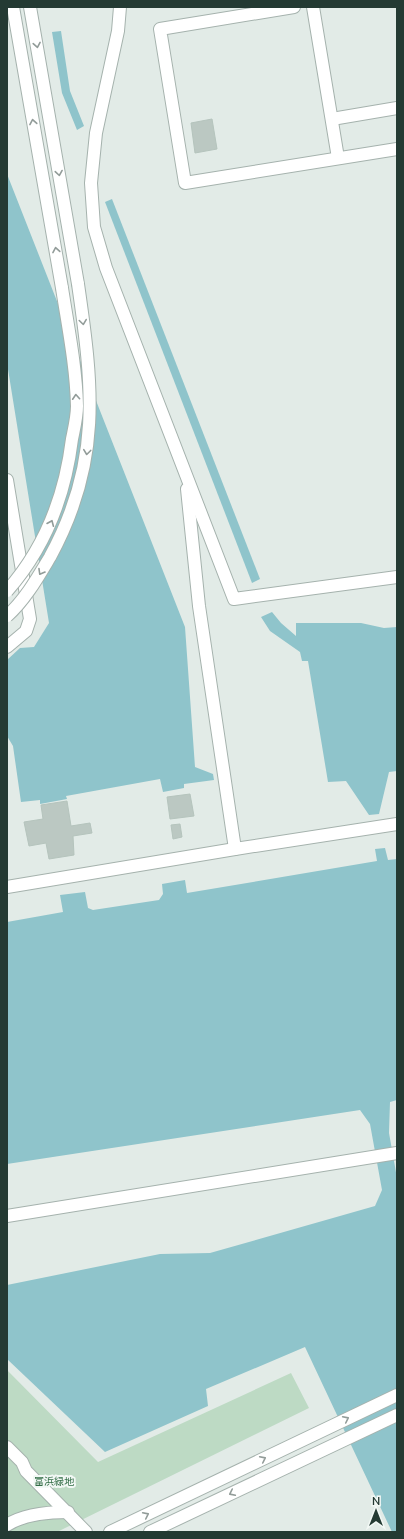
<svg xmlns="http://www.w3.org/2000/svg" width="404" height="1539" font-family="'Nunito Sans','Noto Sans JP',sans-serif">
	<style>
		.green { fill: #bddac4 }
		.water { fill: #8fc4cb }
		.building { fill: #bbc8c2; stroke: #b5c4bd }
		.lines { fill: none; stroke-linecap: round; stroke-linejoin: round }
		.minor-casing { stroke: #a5b2ad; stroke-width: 14 }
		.minor { stroke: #fff; stroke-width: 12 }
		.minor-bridge-casing { stroke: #a5b2ad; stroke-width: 14; stroke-linecap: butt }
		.minor-bridge { stroke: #fff; stroke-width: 12 }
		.oneway { stroke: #929c99 }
		.labels { text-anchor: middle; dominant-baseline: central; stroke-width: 4; stroke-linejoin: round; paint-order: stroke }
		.park-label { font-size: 10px; fill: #326d46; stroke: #f2f8f5 }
	</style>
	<rect width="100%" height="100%" fill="#e2ebe7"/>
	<path class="green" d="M7,1370l91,92 193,-89 18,35 -252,124h-50z"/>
	<g class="water">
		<path d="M61,31l9,60 14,35 -7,4 -15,-37 -10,-61z"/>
		<path d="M7,174l178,453 10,140 18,7 1,6 -30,4v4l-21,4 -3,-13 -94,17 1,3 -27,5v-4l-19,2 -8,-56 -6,-10v-76l13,-12 14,-1 15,-24 -42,-260z"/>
		<path d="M112,199l148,380 -8,4 -147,-381z"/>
		<path d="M272,612l9,11 15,13v-13h65l23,5 13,-1v144l-8,1 -10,42 -10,1 -23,-34 -18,1 -20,-121h-6l-2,-9 -30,-21 -9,-14z"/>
		<path d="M385,848l3,12 9,-1v241l-7,2 -1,31 8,45v354h-5l-87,-185 -99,42 2,17 -103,46 -98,-93v-74l153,-31 50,-1 165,-47 7,-16 -12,-66 -10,-14 -353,54v-242l56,-10 -3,-17 25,-3 3,16 5,2 66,-10 4,-6 -1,-10 23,-4 2,13 190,-32 -2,-12z"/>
	</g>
	<g class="building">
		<path d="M212,119l5,30 -22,4 -4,-30z"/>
		<path d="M190,794l4,22 -24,3 -3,-22z"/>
		<path d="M67,801l4,25 19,-3 2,10 -19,3 1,19 -25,4 -3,-16 -17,3 -5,-24 19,-3 -2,-14z"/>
		<path d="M180,824l2,13 -9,2 -2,-14z"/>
	</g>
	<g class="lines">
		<defs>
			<g id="minor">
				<path d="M13,7l49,281"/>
				<path d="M30,7l48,277"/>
				<path d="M120,7l-2,24 -22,102 -5,50 3,44 12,41 128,331 163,-22"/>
				<path d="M294,7l-134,22 25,154 212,-34"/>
				<path d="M313,7l25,151"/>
				<path d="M332,119l65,-11"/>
				<path d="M7,480l23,139 -4,12 -19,16"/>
				<path d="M187,489l12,117 36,243"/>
				<path d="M7,887l228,-38 162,-25"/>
				<path d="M7,1216l390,-63"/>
				<path d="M7,1447l15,15 4,9 60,61"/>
				<path d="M7,1525c17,-11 41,-13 61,-13"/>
				<path d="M110,1532l287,-137"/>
				<path d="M150,1532l247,-117"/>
			</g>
		</defs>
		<use href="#minor" class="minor-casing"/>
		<use href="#minor" class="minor"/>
		<defs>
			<g id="minor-bridge">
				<path d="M7,591c38,-43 58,-95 65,-152 2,-10 5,-22 5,-33 -1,-40 -9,-79 -15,-118"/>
				<path d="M7,616c18,-16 31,-39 43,-59 52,-95 43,-170 28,-273"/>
			</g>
		</defs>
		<use href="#minor-bridge" class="minor-bridge-casing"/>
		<use href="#minor-bridge" class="minor-bridge"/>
	</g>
	<defs><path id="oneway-chevron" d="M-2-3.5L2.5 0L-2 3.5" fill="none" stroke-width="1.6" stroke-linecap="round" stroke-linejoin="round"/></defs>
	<g class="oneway">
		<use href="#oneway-chevron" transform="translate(37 45) rotate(80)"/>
		<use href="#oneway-chevron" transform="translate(33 122) rotate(-100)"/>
		<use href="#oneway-chevron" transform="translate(59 173) rotate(81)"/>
		<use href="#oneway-chevron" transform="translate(56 250) rotate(-100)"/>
		<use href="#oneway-chevron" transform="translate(83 322) rotate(82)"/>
		<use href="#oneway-chevron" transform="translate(76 397) rotate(-94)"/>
		<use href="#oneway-chevron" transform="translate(87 452) rotate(97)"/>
		<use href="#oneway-chevron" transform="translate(51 523) rotate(-67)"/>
		<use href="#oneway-chevron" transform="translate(41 572) rotate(120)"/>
		<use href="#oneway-chevron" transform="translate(346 1419) rotate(-26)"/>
		<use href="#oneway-chevron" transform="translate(263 1459) rotate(-26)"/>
		<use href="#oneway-chevron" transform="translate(232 1493) rotate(154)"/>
		<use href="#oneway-chevron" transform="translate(146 1515) rotate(-26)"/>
	</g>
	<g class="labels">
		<g class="park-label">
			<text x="54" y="1482">富浜緑地</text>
		</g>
	</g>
	<rect width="404" height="1539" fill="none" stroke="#243a33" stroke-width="16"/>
	<g transform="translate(376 1511)" stroke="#f2f8f5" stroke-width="3" paint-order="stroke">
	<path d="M0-3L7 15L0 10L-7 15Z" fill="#243a33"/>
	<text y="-6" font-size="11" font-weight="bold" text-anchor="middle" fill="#243a33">N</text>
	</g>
</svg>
